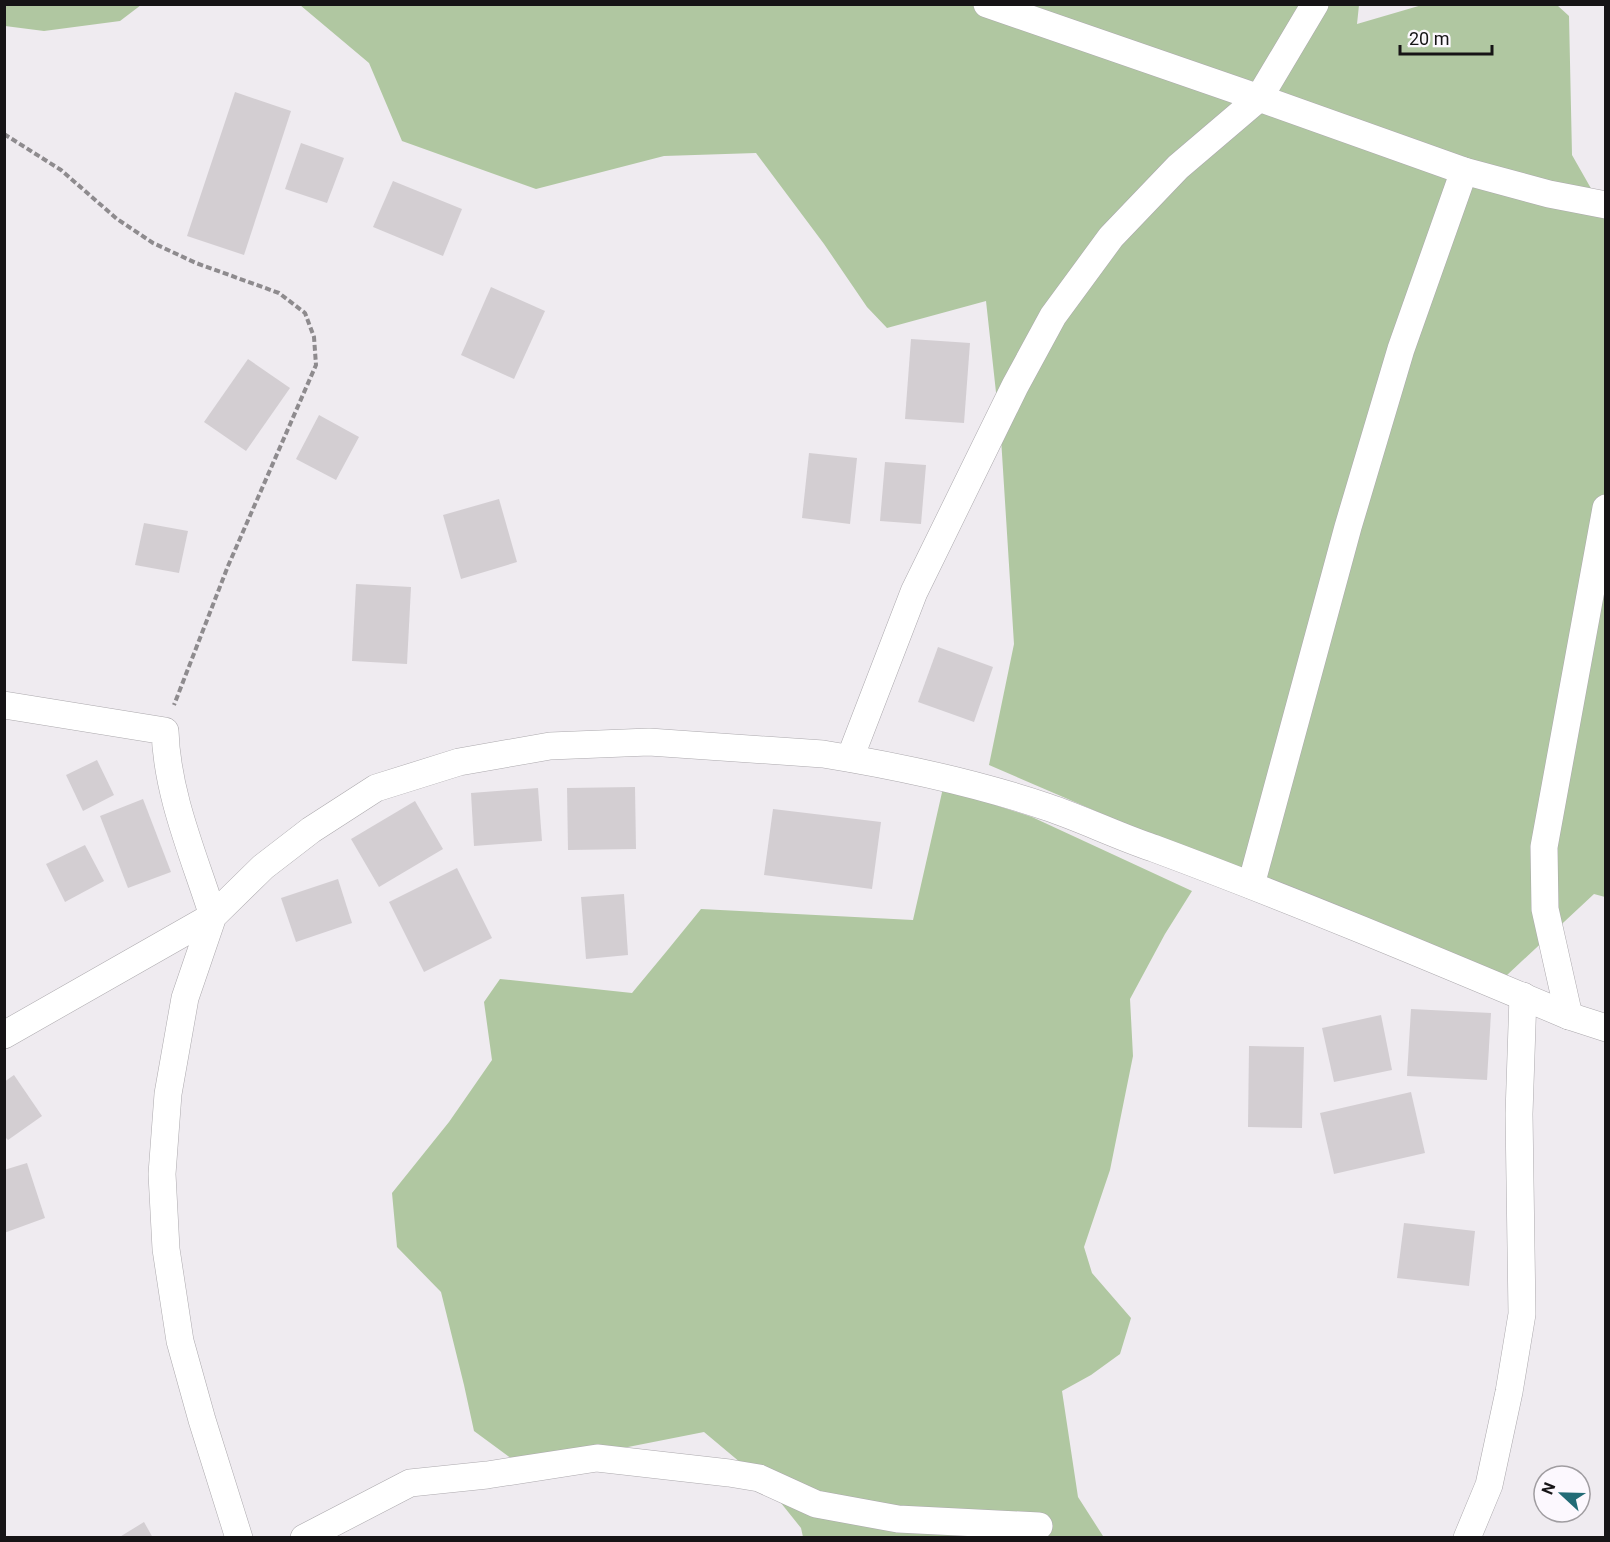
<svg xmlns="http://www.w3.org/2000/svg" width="1610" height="1542" font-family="Roboto,sans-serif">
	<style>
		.forest { fill: #b0c7a1 }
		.building { fill: #d3ced2 }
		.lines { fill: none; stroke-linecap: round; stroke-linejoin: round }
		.street-casing { stroke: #aca9ad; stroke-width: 28 }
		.path { stroke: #8e8b8e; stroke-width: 4; stroke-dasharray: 6 3; stroke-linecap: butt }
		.street { stroke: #fff; stroke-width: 27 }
	</style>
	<rect width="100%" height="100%" fill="#efebf0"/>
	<g class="forest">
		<path d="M5,4h136v1l-21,16 -76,10 -39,-5z"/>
		<path d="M300,5h1059l-2,19 65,-19h135l12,11 3,139 33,58v684l-11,-3 -88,82 -315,-124 -202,-87 25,-121 -13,-206 -15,-137 -99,27 -20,-21 -43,-63 -68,-91 -92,3 -128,33 -134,-48 -33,-78z"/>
		<path d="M943,788l89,29 160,74 -27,43 -35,65 3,57 -23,114 -26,77 8,26 39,45 -11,36 -29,21 -29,16 16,106 25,39 2,1h-302l-2,-9 -36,-45 -61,-51 -76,15 -101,23 -53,-39 -10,-46 -23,-93 -44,-45 -5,-54 57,-71 43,-62 -8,-58 16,-23 132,14 34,-41 35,-43 212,11z"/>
	</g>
	<g class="building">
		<path d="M235,92l56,19 -47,144 -57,-19z"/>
		<path d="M301,143l43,15 -17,45 -42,-14z"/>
		<path d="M393,181l69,28 -19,47 -70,-29z"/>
		<path d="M491,287l54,24 -31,68 -53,-24z"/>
		<path d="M911,339l59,4 -6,80 -59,-4z"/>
		<path d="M248,359l42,29 -44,63 -42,-29z"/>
		<path d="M319,415l40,22 -23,43 -40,-21z"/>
		<path d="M809,453l48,5 -7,66 -48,-6z"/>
		<path d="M885,462l41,3 -5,59 -41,-3z"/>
		<path d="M499,499l18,63 -56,17 -18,-64z"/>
		<path d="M144,523l44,8 -9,42 -44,-8z"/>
		<path d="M356,584l55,3 -4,77 -55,-3z"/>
		<path d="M938,647l55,20 -19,55 -56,-20z"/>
		<path d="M97,760l17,35 -31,16 -17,-36z"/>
		<path d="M635,787l1,62 -68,1 -1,-62z"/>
		<path d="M538,788l4,53 -68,5 -3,-53z"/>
		<path d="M143,799l28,73 -43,16 -28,-72z"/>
		<path d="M415,801l28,48 -64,38 -28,-48z"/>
		<path d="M773,809l108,13 -9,67 -108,-14z"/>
		<path d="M85,845l19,36 -39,21 -19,-38z"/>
		<path d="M457,868l35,70 -68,34 -35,-70z"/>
		<path d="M338,879l14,44 -56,19 -15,-44z"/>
		<path d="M624,894l4,61 -42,4 -5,-62z"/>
		<path d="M1411,1009l80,4 -4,67 -80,-4z"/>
		<path d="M1381,1015l11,55 -58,12 -12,-54z"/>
		<path d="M1249,1046l55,1 -2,81 -54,-1z"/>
		<path d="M14,1075l28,41 -34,24 -4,-4v-54z"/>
		<path d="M1411,1092l14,61 -91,21 -14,-61z"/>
		<path d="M27,1163l18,55 -41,15v-63z"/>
		<path d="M1404,1223l71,8 -6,55 -72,-8z"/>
		<path d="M144,1522l9,16h-35z"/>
	</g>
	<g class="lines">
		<defs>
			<g id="street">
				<path d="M987,4l272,94 205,73 85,23 57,11"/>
				<path d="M4,705l161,26c2,64 29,125 48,185l-209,119"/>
				<path d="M850,758l64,-166 101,-206 38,-70 58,-79 67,-70 81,-69 56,-94"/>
				<path d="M1251,885l97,-358 53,-178 63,-178"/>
				<path d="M1569,1016l-24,-107 -1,-62 62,-339"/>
				<path d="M239,1538l-37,-118 -22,-79 -14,-92 -4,-75 6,-80 17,-96 28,-82 50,-49 48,-37 65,-42 83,-26 91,-16 99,-4 174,12c74,12 153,29 224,53 36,12 70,29 106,41 140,52 278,110 416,168l37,12"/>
				<path d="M304,1538l106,-55 77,-8 110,-17 132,15 30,5 57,26 82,15 141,7"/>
				<path d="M1467,1538l22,-53 20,-93 13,-78 -3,-200 4,-118"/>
			</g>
		</defs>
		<use href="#street" class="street-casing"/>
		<path class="path" d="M4,134l57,36 56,49 36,24 43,20 83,30 26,20 9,24 2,28 -88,201 -54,139"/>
		<use href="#street" class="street"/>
	</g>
	<rect width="1610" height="1542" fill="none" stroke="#161416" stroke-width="12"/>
	<g transform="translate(1562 1494) rotate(292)"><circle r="28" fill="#fcf8fe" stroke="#a09da1" stroke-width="1.5"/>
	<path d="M0-4.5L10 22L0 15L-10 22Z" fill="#226b76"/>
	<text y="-9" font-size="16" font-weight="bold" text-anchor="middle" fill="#161416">N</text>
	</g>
	<path d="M1400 45v9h92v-9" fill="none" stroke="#161416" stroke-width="3"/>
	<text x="1409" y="45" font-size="18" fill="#161416" stroke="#fcf8fe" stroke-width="4.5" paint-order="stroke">20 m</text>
</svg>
